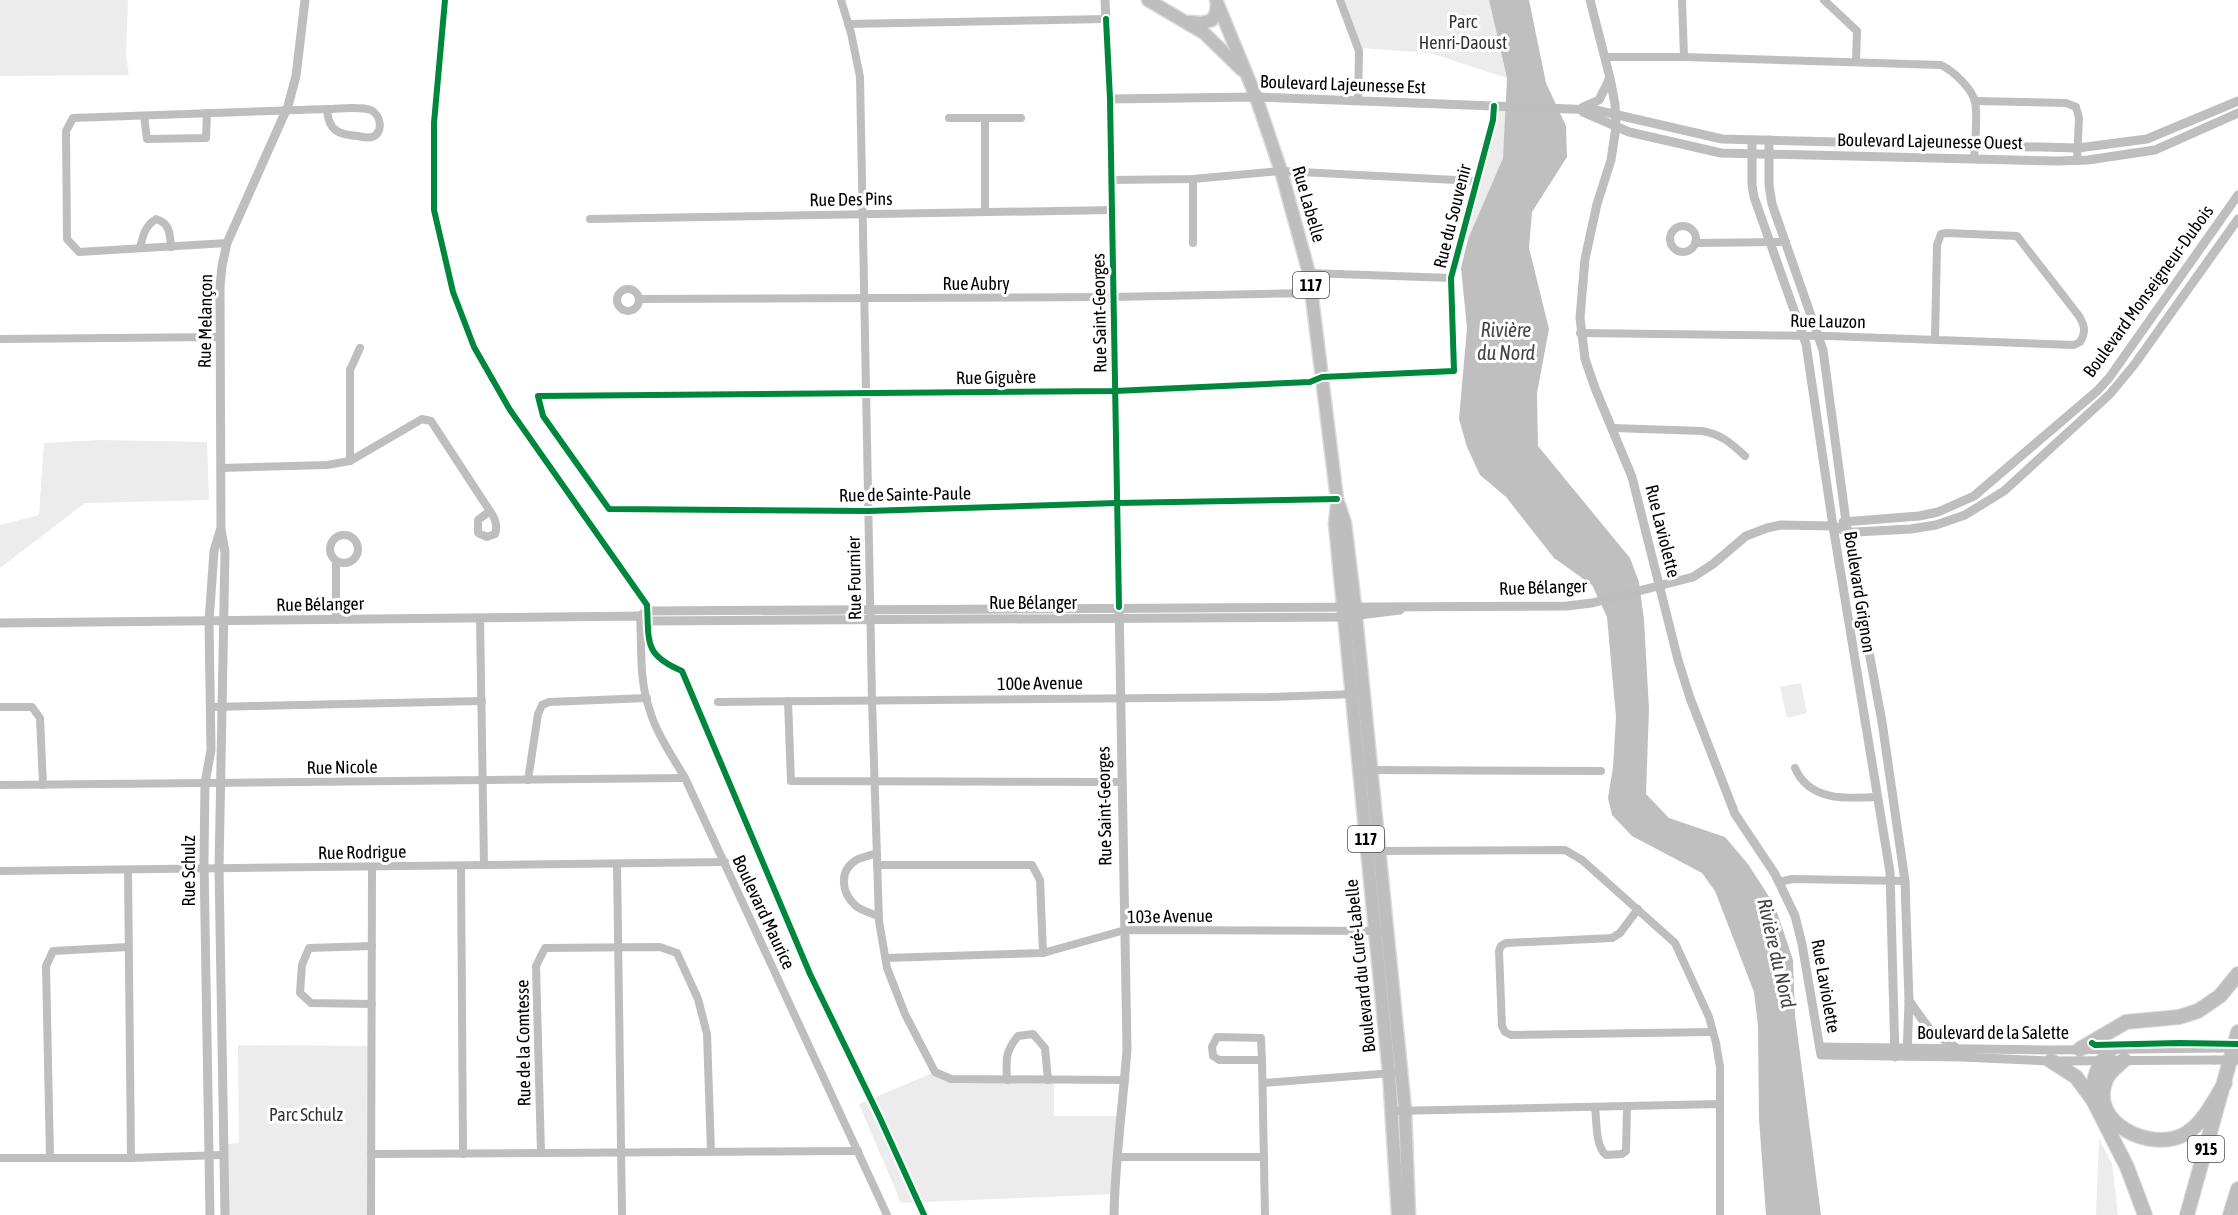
<svg xmlns="http://www.w3.org/2000/svg" width="2238" height="1215" font-family="'Asap Condensed',sans-serif">
	<style>
		.green { fill: #ececec }
		.water { fill: #bfbfbf }
		.lines { fill: none; stroke-linecap: round; stroke-linejoin: round }
		.primary-casing { stroke: #dbdbdb; stroke-width: 15 }
		.motorway-casing { stroke: #dbdbdb; stroke-width: 16 }
		.minor { stroke: #bebebe; stroke-width: 8 }
		.tertiary { stroke: #bebebe; stroke-width: 9 }
		.primary { stroke: #bebebe; stroke-width: 12 }
		.motorway { stroke: #bebebe; stroke-width: 14 }
		.tertiary-bridge { stroke: #bebebe; stroke-width: 9 }
		.cycleway-casing { stroke: #fff; stroke-width: 10 }
		.cycleway { stroke: #00873e; stroke-width: 6 }
		.labels { text-anchor: middle; dominant-baseline: central; stroke-width: 6; stroke-linejoin: round; paint-order: stroke }
		.shield { fill: #fff; stroke: #4c4c4c; stroke-width: 1.5 }
		.shield-label { font-size: 16px; font-weight: bold; fill: #000 }
		.park-label { font-size: 18px; fill: #333; stroke: #fff }
		.street-label { font-size: 18px; fill: #000; stroke: #fff }
		.water-label { font-size: 20px; font-style: italic; fill: #444; stroke: #fff }
	</style>
	<rect width="100%" height="100%" fill="#fff"/>
	<g class="green">
		<path d="M0,0h128l-2,54 3,21 -129,1z"/>
		<path d="M1343,0h146l18,78 -77,-25 -68,-5z"/>
		<path d="M1494,106l13,1 -4,51 -35,81 -7,-2z"/>
		<path d="M101,440l106,2 2,58 -124,3 -85,65v-43l39,-10 5,-72z"/>
		<path d="M1801,683l6,30 -20,5 -7,-31z"/>
		<path d="M238,1045l136,1v169h-145l-1,-71 11,-1z"/>
		<path d="M935,1072l16,7 103,1v36h68l-7,78 -214,9 -42,-99z"/>
		<path d="M2099,1139l13,25 6,51h-22z"/>
	</g>
	<path class="water" d="M1489,0h40l17,83 20,43 1,31 -35,55 -3,36 20,81 -12,64 1,53 92,112 9,24 5,38 5,89 -3,85 23,24 56,19 23,27 27,42 18,54 2,55 26,200h-55l-7,-96 -1,-93 -4,-34 -39,-101 -13,-18 -70,-37 -20,-21 -4,-17 5,-31 3,-50 -9,-100 -15,-32 -38,-27 -48,-61 -26,-22 -13,-28 -8,-28 8,-91 -6,-60 7,-29 35,-81 4,-80z"/>
	<g class="lines">
		<defs>
			<g id="primary">
				<path d="M1148,0l56,33 38,37"/>
				<path d="M1216,0l40,97 25,74 28,102 28,226 8,24 10,83 50,504 4,105"/>
				<path d="M1190,22l12,1 10,-3 4,-7 1,-9"/>
				<path d="M1337,505l-2,19 54,549 9,142"/>
			</g>
			<g id="motorway">
				<path d="M2080,1049l46,-27 53,-5 19,-6 22,-15 18,-22"/>
				<path d="M2124,1060c-6,6 -15,12 -18,20 -18,43 45,73 79,54 19,-11 28,-33 40,-51"/>
				<path d="M2051,1061l25,16 17,23 34,67 18,48"/>
				<path d="M2093,1100c0,-24 3,-32 18,-51"/>
				<path d="M2187,1215l51,-183"/>
				<path d="M2230,1215l8,-26"/>
			</g>
		</defs>
		<use href="#primary" class="primary-casing"/>
		<use href="#motorway" class="motorway-casing"/>
		<g class="minor">
			<path d="M841,0l10,33 9,44 12,623 7,221 8,47 18,46 30,58 16,7 174,1"/>
			<path d="M1340,0l19,51 -1,50"/>
			<path d="M1682,0l2,57"/>
			<path d="M1824,0l33,31 -1,31"/>
			<path d="M848,24l258,-5"/>
			<path d="M1605,57h79l257,8c12,6 31,23 34,37 3,13 0,43 -1,57"/>
			<path d="M1975,101l91,2 10,4 3,11 -2,43"/>
			<path d="M144,116l3,23 59,-1 1,-25"/>
			<path d="M949,118h36v94"/>
			<path d="M985,118h36"/>
			<path d="M1193,179v64"/>
			<path d="M1111,180l82,-1 88,-8 194,10"/>
			<path d="M590,219l522,-9"/>
			<circle cx="1683" cy="239" r="13"/>
			<path d="M227,243l-148,9 -12,-13 -1,-108 7,-13 254,-9c13,0 32,-3 44,1 10,5 13,23 1,27 -4,1 -10,0 -14,-1 -20,-1 -30,-6 -31,-27"/>
			<path d="M1695,243l91,-1"/>
			<path d="M140,248c3,-13 5,-22 16,-29 14,4 14,15 15,28"/>
			<path d="M1309,273l142,5"/>
			<circle cx="628" cy="300" r="11"/>
			<path d="M639,299l474,-2 199,-4"/>
			<path d="M1580,333l249,3 245,9 6,-3c6,-10 5,-16 -1,-26l-62,-80 -70,-3 -6,1 -4,11 -2,94"/>
			<path d="M0,339l220,-2"/>
			<path d="M1613,428l89,3c19,3 29,12 43,25"/>
			<path d="M350,461v-91l10,-22"/>
			<path d="M221,468l106,-3 23,-4 72,-42 9,2 51,78c7,11 18,22 13,35l-8,3 -9,-4v-13l12,-9"/>
			<path d="M1337,499l-220,4 -249,8 -259,-2 -66,-93 -5,-20 577,-5 195,-9 12,-5 132,-6 -3,-93 42,-158 1,-14"/>
			<circle cx="344" cy="549" r="14"/>
			<path d="M336,561v59"/>
			<path d="M640,616c2,31 -1,63 9,92 7,25 23,48 36,70l202,437"/>
			<path d="M480,618l4,247"/>
			<path d="M788,701l3,80 331,1"/>
			<path d="M718,702l551,-5 87,-3"/>
			<path d="M0,707h32l8,11 3,67"/>
			<path d="M210,707l272,-6"/>
			<path d="M1795,768c14,33 51,31 82,29"/>
			<path d="M1367,770l234,1"/>
			<path d="M528,780l10,-66 4,-9 7,-3 98,-4"/>
			<path d="M0,785l685,-7"/>
			<path d="M1378,851l187,-1 17,10 93,83 34,74 7,26 4,24v148"/>
			<path d="M877,853c-6,2 -13,4 -19,6 -20,11 -17,34 -2,47 6,5 15,7 22,10"/>
			<path d="M617,864l5,351"/>
			<path d="M877,865h155l8,15 3,73"/>
			<path d="M461,866l2,288"/>
			<path d="M128,870l3,288"/>
			<path d="M0,871l725,-9"/>
			<path d="M1779,882l13,-3 113,2"/>
			<path d="M1638,909l-18,24 -8,5 -106,5 -5,3 -2,5 3,75 3,6 6,3 202,-3"/>
			<path d="M886,958l157,-5 82,-23 254,1"/>
			<path d="M372,1004l-61,-1 -11,-10 2,-28 7,-17 63,-2"/>
			<path d="M1262,1060h-43l-6,-4 -1,-9 5,-10 44,1 1,22 3,155"/>
			<path d="M1007,1080c-1,-21 -2,-28 11,-44l15,-2 12,14 3,32"/>
			<path d="M1263,1083l130,-10"/>
			<path d="M1595,1107c2,14 0,39 11,48l16,-1 4,-3 1,-44"/>
			<path d="M1393,1111l327,-7"/>
			<path d="M541,1153l-5,-187 9,-18 115,-1 17,6 21,46 9,35 4,118"/>
			<path d="M371,1154l487,-3"/>
			<path d="M1117,1157h147"/>
			<path d="M0,1158h131l91,-3"/>
			<path d="M50,1158l-4,-192 7,-15 75,-4"/>
			<path d="M371,1215l1,-348"/>
		</g>
		<g class="tertiary">
			<path d="M1105,0l5,99 17,950c-4,55 -12,110 -13,166"/>
			<path d="M1590,0l20,78 5,26 1,23 -5,33 -14,44 -12,55 -5,59 5,41 10,29 37,89 46,183 12,38 45,116 40,60 20,42 7,28 19,111 140,2 90,4 164,-1"/>
			<path d="M1110,99l146,-2 340,13 126,29 356,9 69,-9 91,-38"/>
			<path d="M1583,107l16,-7 10,-20"/>
			<path d="M1583,112l46,20 92,21 336,8 31,-1 67,-10 83,-37"/>
			<path d="M1752,140v45l2,12 52,147 27,182 57,346 5,185"/>
			<path d="M1769,140v45l3,19 51,146 26,194 33,178 23,159 4,120 -2,55"/>
			<path d="M1843,522l76,-6 19,-4 36,-16 123,-105 12,-13 129,-183"/>
			<path d="M640,616l7,-5 920,-5 25,-3 101,-26 20,-13 33,-28 21,-8 14,-3 52,1 15,6h8l55,-3 25,-4 29,-10 39,-24 106,-97 24,-29 104,-146"/>
			<path d="M0,623l640,-7 8,5 696,-4 56,-7"/>
			<path d="M1909,1001l21,29 25,17"/>
			<path d="M1820,1047l231,3 167,-2"/>
			<path d="M210,1215l-6,-354 1,-78 6,-33 -2,-128 5,-71 6,-20"/>
			<path d="M225,1215l-6,-347 6,-316 -4,-23 -1,-242 2,-21 5,-23 61,-137 8,-30 9,-76"/>
		</g>
		<use href="#primary" class="primary"/>
		<use href="#motorway" class="motorway"/>
		<g class="tertiary-bridge">
			<path d="M2218,1048h20"/>
			<path d="M2215,1060h23"/>
		</g>
		<defs>
			<g id="cycleway">
				<path d="M445,0l-11,123v87l19,82 21,55 36,63 137,195c2,38 -3,50 35,66l128,303 69,142 45,99"/>
				<path d="M1106,19l4,80 9,508"/>
				<path d="M1337,499l-220,4 -249,8 -259,-2 -66,-93 -5,-20 577,-5 195,-9 12,-5 132,-6 -3,-93 42,-158 1,-14"/>
				<path d="M2092,1043l3,2 84,-2 59,1"/>
			</g>
		</defs>
		<use href="#cycleway" class="cycleway-casing"/>
		<use href="#cycleway" class="cycleway"/>
	</g>
	<g class="labels">
		<g class="shield">
			<rect x="1293" y="272" width="36" height="26" rx="4.5"/>
			<rect x="1348" y="826" width="36" height="26" rx="4.5"/>
			<rect x="2188" y="1136" width="36" height="26" rx="4.5"/>
		</g>
		<g class="shield-label">
			<text x="1311" y="285">117</text>
			<text x="1366" y="839">117</text>
			<text x="2206" y="1149">915</text>
		</g>
		<g class="park-label">
			<text x="1463" y="21">Parc<tspan x="1463" dy="21">Henri-Daoust</tspan></text>
			<text x="306" y="1114">Parc Schulz</text>
		</g>
		<g class="street-label">
			<text transform="translate(1343 84) rotate(2)">Boulevard Lajeunesse Est</text>
			<text transform="translate(1930 141) rotate(1)">Boulevard Lajeunesse Ouest</text>
			<text transform="translate(851 199) rotate(-1)">Rue Des Pins</text>
			<text transform="translate(1309 204) rotate(74)">Rue Labelle</text>
			<text transform="translate(1452 216) rotate(-76)">Rue du Souvenir</text>
			<text x="976" y="283">Rue Aubry</text>
			<text transform="translate(2148 291) rotate(-54)">Boulevard Monseigneur-Dubois</text>
			<text transform="translate(1099 313) rotate(-91)">Rue Saint-Georges</text>
			<text transform="translate(205 321) rotate(-89)">Rue Melançon</text>
			<text transform="translate(1828 321) rotate(1)">Rue Lauzon</text>
			<text transform="translate(996 377) rotate(-1)">Rue Giguère</text>
			<text transform="translate(905 494) rotate(-1)">Rue de Sainte-Paule</text>
			<text transform="translate(1663 531) rotate(76)">Rue Laviolette</text>
			<text transform="translate(854 578) rotate(-91)">Rue Fournier</text>
			<text transform="translate(1543 587) rotate(-2)">Rue Bélanger</text>
			<text transform="translate(1860 592) rotate(81)">Boulevard Grignon</text>
			<text x="1033" y="602">Rue Bélanger</text>
			<text transform="translate(320 604) rotate(-1)">Rue Bélanger</text>
			<text transform="translate(1040 683) rotate(-1)">100e Avenue</text>
			<text transform="translate(342 767) rotate(-1)">Rue Nicole</text>
			<text transform="translate(1104 806) rotate(-91)">Rue Saint-Georges</text>
			<text transform="translate(362 852) rotate(-1)">Rue Rodrigue</text>
			<text transform="translate(188 871) rotate(-90)">Rue Schulz</text>
			<text transform="translate(764 912) rotate(65)">Boulevard Maurice</text>
			<text transform="translate(1170 916) rotate(-1)">103e Avenue</text>
			<text transform="translate(1360 966) rotate(-96)">Boulevard du Curé-Labelle</text>
			<text transform="translate(1826 986) rotate(80)">Rue Laviolette</text>
			<text x="1993" y="1032">Boulevard de la Salette</text>
			<text transform="translate(523 1043) rotate(-91)">Rue de la Comtesse</text>
		</g>
		<g class="water-label">
			<text x="1506" y="329">Rivière<tspan x="1506" dy="23">du Nord</tspan></text>
			<text transform="translate(1777 953) rotate(77)">Rivière du Nord</text>
		</g>
	</g>
</svg>
